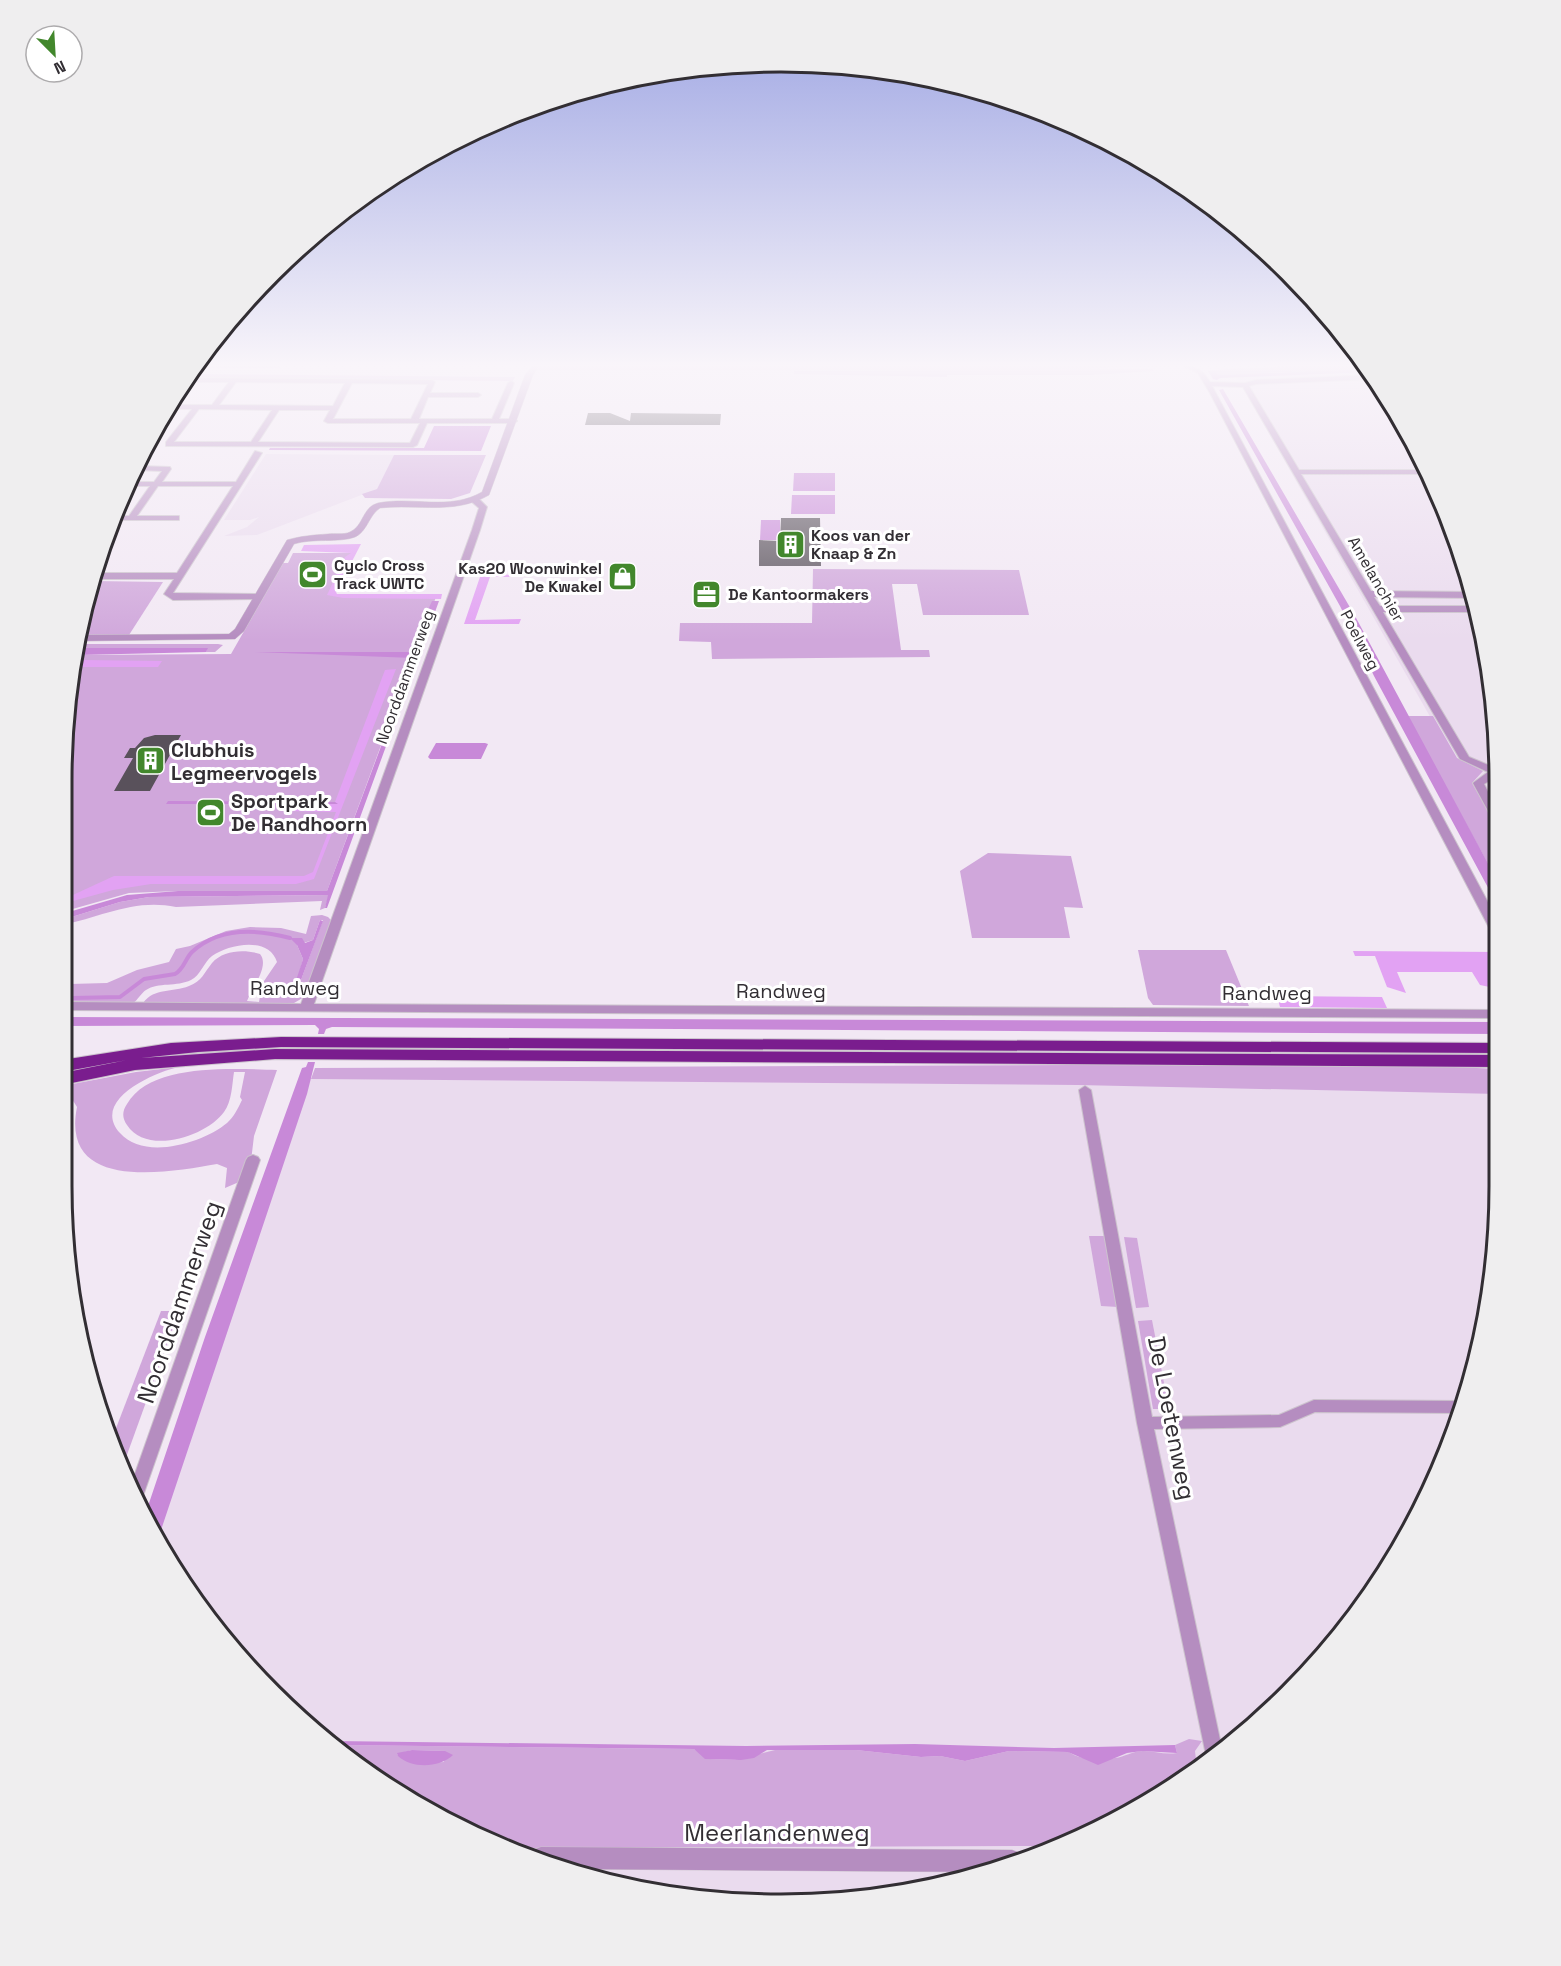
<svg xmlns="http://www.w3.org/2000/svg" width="1561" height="1966" font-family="'Space Grotesk',sans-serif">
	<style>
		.built { fill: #eadbee }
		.green { fill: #d0a7db; fill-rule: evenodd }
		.forest { fill: #e2a2f3 }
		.water { fill: #c889d8 }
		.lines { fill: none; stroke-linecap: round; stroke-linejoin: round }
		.stream-far1 { stroke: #c889d8; stroke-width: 2 }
		.stream { stroke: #c889d8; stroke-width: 4 }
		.building { fill: #59515b }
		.minor-casing { stroke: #ccc3cd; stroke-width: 2 }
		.tertiary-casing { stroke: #ccc3cd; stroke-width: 1 }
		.trunk-casing { stroke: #ccc3cd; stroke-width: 2 }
		.minor { fill: #b58dc0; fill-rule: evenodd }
		.tertiary { fill: #b58dc0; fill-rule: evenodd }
		.trunk { fill: #7a1d8e; fill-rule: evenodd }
		.labels { text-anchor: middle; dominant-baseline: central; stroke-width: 6; stroke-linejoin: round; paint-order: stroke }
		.far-poi-label { font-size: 16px; font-weight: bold; fill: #322e33; stroke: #fff; text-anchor: start }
		.far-street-label { font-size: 16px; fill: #322e33; stroke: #fff }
		.poi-label { font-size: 20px; font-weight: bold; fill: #322e33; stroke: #fff; text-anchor: start }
		.street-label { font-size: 20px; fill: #322e33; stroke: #fff }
		.near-street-label { font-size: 24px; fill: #322e33; stroke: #fff }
		.rim { fill: none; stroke: #322e33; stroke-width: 3 }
	</style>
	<rect width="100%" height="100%" fill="#f2e8f4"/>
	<g class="built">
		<path d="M1367,371l36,50 72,173 23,139v103l-263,-462z"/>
		<path d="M266,454l128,1 -17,34 -120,46 -33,1 23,-9 12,-10 -9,3h-26z"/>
		<path d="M301,1078l810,7 388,6v95l-13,139 -41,135 -67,125 -123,141 -115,82 -174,72 -186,24 -186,-24 -173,-72 -149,-114 -114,-149 -8,-20z"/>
	</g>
	<g class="green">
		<path d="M539,366h637l-151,4h-490z"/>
		<path d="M1294,366h70l2,3 -149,6 -2,-5z"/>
		<path d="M1152,369l2,2 -64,4h-143v2l-153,-3v-3z"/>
		<path d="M192,374l323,3 -2,4 -324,-3z"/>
		<path d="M394,455h92l-16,38 -19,6 -86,-1 -3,-4 15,-5z"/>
		<path d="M293,553h59l-17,42 101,2 -109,294h-149l-49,2 -67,19 1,-178 16,-79 152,-1 52,-91h5z"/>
		<path d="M813,569l206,1 10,45h-106l-6,-31h-25l9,66h28l1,7 -218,2 -1,-17 -32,-1 1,-18h132z"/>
		<path d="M93,581l70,1 -34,53h-46z"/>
		<path d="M81,644h137l5,1 -8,7h-9l1,-4h-127z"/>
		<path d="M1407,716h26l24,42 26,13 -11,12 26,46v53z"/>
		<path d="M988,853l83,3 12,52 -19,-1 6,31h-98l-12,-67z"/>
		<path d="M329,895l-4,13 -5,2 2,-9 -146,6c-41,-9 -75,10 -114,18v-5l58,-18 29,-5z"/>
		<path d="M322,915l6,2 5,5 -27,74 -12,7h-151c12,-16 29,-10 46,-17 13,-5 15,-13 23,-23 11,-13 33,-14 48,-9 10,12 -8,34 -13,47l12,1 3,-18 15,-22c-8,-26 -48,-18 -65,-6 -8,6 -12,20 -21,24 -14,7 -33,2 -45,10 -5,3 -8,10 -13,13h-62l-7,-4 -1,-5 7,-10 37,-1 30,-13 32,-8 7,-13 14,-3 36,-15 24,-4 31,1 25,6 5,-18zM320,920h3l-25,68 -4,5 9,-34 -6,-14 16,-5z"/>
		<path d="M1138,950h88l23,56 -96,-1 -5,-7z"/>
		<path d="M1073,1065h336l90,4v25l-421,-9 -767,-6 4,-11z"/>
		<path d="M179,1067c-24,5 -89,33 -59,66 24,28 83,10 107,-10 7,-6 11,-15 15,-23l-2,-3 5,-25h-11c-2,13 -2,29 -10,40 -17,24 -77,44 -97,13 -5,-7 -5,-14 0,-21 24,-42 108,-35 150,-34l-23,66 -3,25 -12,21 -14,6 2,-20 -10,-4c-51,9 -157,28 -140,-57l-5,-8 -10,2v-15l74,-14z"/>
		<path d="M1089,1236h15l14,71 -17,-1z"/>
		<path d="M1124,1237l13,1 12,69 -13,1z"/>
		<path d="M161,1311h18l-55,152 -11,-27z"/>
		<path d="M1152,1320l17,89h-16l-15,-88z"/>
		<path d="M1189,1739l13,2 -7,10 2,17 -57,40 -92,38 -530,2 -97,-40 -82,-63 349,4h6l16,10 25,1 40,-10h81l65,7 19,-1 25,5 44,-10 60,1c10,8 33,9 46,6 10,-1 17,-7 28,-7 11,0 22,4 34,2l-2,-8zM412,1750l33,1 -1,11 -29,2 -18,-10z"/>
	</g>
	<g class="forest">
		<path d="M361,544l-25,48 1,2h105l-1,5 -98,-1 -16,-3 18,-38 6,-4 -50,-2 3,-6z"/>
		<path d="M481,574l42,1 -1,2h-32l-15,43 46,-1 -2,5h-55z"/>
		<path d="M82,660l80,1 -4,6h-81z"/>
		<path d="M396,669l-82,210 -18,5h-145l-38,6 -51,14v-4l52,-24h190l9,-4 23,-60 -50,-1 3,-7h48l-2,-2 50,-132z"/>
		<path d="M1353,951l145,1 1,37 -19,-4 -8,-13h-75l9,21 -19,-6 -12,-31h-20z"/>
		<path d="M1277,996l105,1 5,11 -107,-1z"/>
	</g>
	<g class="water">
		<path d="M1366,369l2,3 -148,6 -3,2 -4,-1 -5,-8 7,-1 3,5z"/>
		<path d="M1223,389l132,227 143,266 1,26 -125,-232 -34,-70 -121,-216z"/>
		<path d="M434,426h57l-10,25 -212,-1 1,-2h154z"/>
		<path d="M794,473h41v18h-42z"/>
		<path d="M792,495h43v19h-44z"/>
		<path d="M761,520h19v20h-20z"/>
		<path d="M432,601h7l-112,307h-2l3,-13 -179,2 -29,5 -58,18v-6l65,-19 51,-4h149l87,-233 -159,-6h154z"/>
		<path d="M80,648h128l-2,4 -127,3z"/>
		<path d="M436,743h49l3,1 -7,15h-51l-2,-2z"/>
		<path d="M168,801l167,1 3,2h-172z"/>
		<path d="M320,920l3,1 -25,67 -6,5 11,-34 -6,-14 -7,-7h12l3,5 8,-3z"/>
		<path d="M62,1017l1437,5v12l-1167,-7 -6,2 -2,5h-6l1,-5 -4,-4 -253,1z"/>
		<path d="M308,1062h7l-8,32 -150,448 -12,-27 60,-178 97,-269 4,-1z"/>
		<path d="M334,1741l412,5 169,-2 139,4 121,-3 2,8 -35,-2 -15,2 -29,12 -30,-13 -59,-1 -44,10 -25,-5 -19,1 -65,-7h-89l-13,8 -13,2 -36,-1 -11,-10 -355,-4z"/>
		<path d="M412,1750l33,1 8,4c-14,13 -41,14 -55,1l-1,-3z"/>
	</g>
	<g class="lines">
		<path class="stream-far1" d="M197,367h82"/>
		<path class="stream" d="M73,998l47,-1 24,-18 31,-5c9,-5 10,-15 17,-22 27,-25 65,-23 98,-14"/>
	</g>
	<g class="building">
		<path d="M588,413h22l20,8 1,-8 90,1 -1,11h-135z"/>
		<path d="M781,518h39l1,48h-62v-26l21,1z"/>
		<path d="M155,735h26l-31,56h-36l19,-33h-9l6,-10h5l9,-10z"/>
	</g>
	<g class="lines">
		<defs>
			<g id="minor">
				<path d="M1184,366c13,-1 19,5 26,16l35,1 11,-3 114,-5 3,4 -117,5 -7,2 50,84h124l2,4h-124l70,117 103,1 1,6 -101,-1 6,9h97v6h-94l86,145 29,12v7l-14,8 14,27v12l-5,-3 -20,-37 15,-11 -28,-13 -217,-372 -31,-1 287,537v15l-6,-3 -283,-542 -12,-20z"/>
				<path d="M189,378l243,2 3,2 -5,11h48l3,2 -3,2h-50l-9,22h73l16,-36 3,-2 3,2 -15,36h14l4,2 -4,2h-86l-10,22 -4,2 -247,-1v-4l26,-33h-25l2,-4h43l17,-23h-43zM236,382l109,1 -12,23 -114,-1zM352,383l76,1 -17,35h-78zM199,409l73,1 -21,32h-77zM279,410h51l-6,11 4,2h92l-10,20 -152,-1z"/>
				<path d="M255,451l7,2 -89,140 84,1 3,1v4l-87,1 -9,-6 10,-15h-80l1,-6h82l56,-87h-75l-21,30h42v4h-66l2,-4h14l21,-30h-22l2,-4h24l8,-11 -26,-1 2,-4 32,1 1,2 -9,13h74z"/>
				<path d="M472,498h6l9,9 -7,23 -166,474 1185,6v8l-1437,-8v-8l239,2 171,-474 7,-22 -7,-6z"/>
				<path d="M1085,1086l6,4 61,327 127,-2 35,-15 149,1 -4,12 -144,-1 -35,15 -126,2 68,320 -15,11 -70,-337 -58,-333z"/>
				<path d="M253,1155l5,2 2,3 -116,333 -2,5 -3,1 -7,-17 114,-322 2,-3z"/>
			</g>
			<g id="tertiary">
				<path d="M532,366h7l-6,9 -44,120c-34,20 -71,9 -109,13 -11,7 -13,24 -25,29 -15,6 -43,1 -61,7l-50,87 -9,8 -153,2 1,-6 146,-1 6,-5 52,-89c14,-4 26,-5 41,-6 6,-1 16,1 22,-2 14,-6 12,-25 28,-29 36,-7 71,8 104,-11l43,-117z"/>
				<path d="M541,1847l471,3 8,3 2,4 -36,15 -418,-3 -36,-15 1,-4z"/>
			</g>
			<path id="trunk" d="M281,1037l1218,6v10l-1218,-6 -83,5 -57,6 134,-9 1224,6v12l-1224,-8 -140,11 -73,15v-12l65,-13 -65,12v-12l109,-17z"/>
		</defs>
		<use href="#minor" class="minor-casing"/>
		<use href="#tertiary" class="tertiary-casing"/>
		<use href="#trunk" class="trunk-casing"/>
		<use href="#minor" class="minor"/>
		<use href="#tertiary" class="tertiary"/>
		<use href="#trunk" class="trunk"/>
	</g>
	<linearGradient id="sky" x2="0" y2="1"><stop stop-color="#9ba3e2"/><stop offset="0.57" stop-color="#f9f5fa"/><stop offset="1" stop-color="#f9f5fa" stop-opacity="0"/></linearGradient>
	<rect width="1561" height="641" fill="url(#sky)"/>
	<defs>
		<symbol id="building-square" viewBox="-11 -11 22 22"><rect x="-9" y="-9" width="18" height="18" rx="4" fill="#42872c" stroke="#fff"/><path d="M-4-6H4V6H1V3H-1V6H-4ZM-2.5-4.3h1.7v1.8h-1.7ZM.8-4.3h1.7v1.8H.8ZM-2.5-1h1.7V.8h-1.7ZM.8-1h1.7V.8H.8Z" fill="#fff"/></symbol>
		<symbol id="stadium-square" viewBox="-11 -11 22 22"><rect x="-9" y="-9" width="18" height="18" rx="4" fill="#42872c" stroke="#fff"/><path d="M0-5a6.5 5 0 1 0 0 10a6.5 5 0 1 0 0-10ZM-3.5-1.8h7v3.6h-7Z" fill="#fff"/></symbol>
		<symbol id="shop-square" viewBox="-11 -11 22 22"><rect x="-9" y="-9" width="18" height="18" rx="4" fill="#42872c" stroke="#fff"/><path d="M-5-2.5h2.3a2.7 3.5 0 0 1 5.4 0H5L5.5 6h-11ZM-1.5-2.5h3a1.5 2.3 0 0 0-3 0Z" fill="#fff"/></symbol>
		<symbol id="office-square" viewBox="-11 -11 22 22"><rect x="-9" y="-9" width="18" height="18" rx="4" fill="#42872c" stroke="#fff"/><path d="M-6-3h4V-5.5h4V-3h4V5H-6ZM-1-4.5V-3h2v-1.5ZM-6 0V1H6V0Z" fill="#fff"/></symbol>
	</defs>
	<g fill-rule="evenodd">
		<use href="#building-square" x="774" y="528" width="33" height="33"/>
		<use href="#stadium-square" x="296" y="558" width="33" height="33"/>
		<use href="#shop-square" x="606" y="560" width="33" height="33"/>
		<use href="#office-square" x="690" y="578" width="33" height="33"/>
		<use href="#building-square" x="134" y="744" width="33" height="33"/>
		<use href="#stadium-square" x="194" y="796" width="33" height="33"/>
	</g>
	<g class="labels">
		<g class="far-poi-label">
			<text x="811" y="535">Koos van der<tspan x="811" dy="18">Knaap &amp; Zn</tspan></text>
			<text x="334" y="565">Cyclo Cross<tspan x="334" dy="18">Track UWTC</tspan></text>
			<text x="602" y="568" text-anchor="end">Kas20 Woonwinkel<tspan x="602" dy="18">De Kwakel</tspan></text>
			<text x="728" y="594">De Kantoormakers</text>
		</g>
		<g class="far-street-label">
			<text transform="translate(1376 579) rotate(60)">Amelanchier</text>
			<text transform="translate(1360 640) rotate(62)">Poelweg</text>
			<text transform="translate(405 677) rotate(-70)">Noorddammerweg</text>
		</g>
		<g class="poi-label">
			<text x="171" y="750">Clubhuis<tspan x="171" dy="23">Legmeervogels</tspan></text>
			<text x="231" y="801">Sportpark<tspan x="231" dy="23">De Randhoorn</tspan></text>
		</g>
		<g class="street-label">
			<text x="295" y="988">Randweg</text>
			<text x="781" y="991">Randweg</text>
			<text x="1267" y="993">Randweg</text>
		</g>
		<g class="near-street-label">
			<text transform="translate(179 1302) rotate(-71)">Noorddammerweg</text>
			<text transform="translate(1172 1418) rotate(79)">De Loetenweg</text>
			<text x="777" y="1832">Meerlandenweg</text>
		</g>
	</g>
	<path d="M0 0H1561V1966H0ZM780 72H781A708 708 0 0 1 1489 780V1186A708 708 0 0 1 781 1894H780A708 708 0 0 1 72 1186V780A708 708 0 0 1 780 72Z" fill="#efeeef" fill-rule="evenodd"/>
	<path class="rim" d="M780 72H781A708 708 0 0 1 1489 780V1186A708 708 0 0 1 781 1894H780A708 708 0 0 1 72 1186V780A708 708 0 0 1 780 72Z"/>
	<g transform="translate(54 54) rotate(156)"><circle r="28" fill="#ffffff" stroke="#adabad" stroke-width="1.5"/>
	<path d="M0-4.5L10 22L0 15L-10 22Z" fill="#42872c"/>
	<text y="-9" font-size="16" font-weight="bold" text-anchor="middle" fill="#322e33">N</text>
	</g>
</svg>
